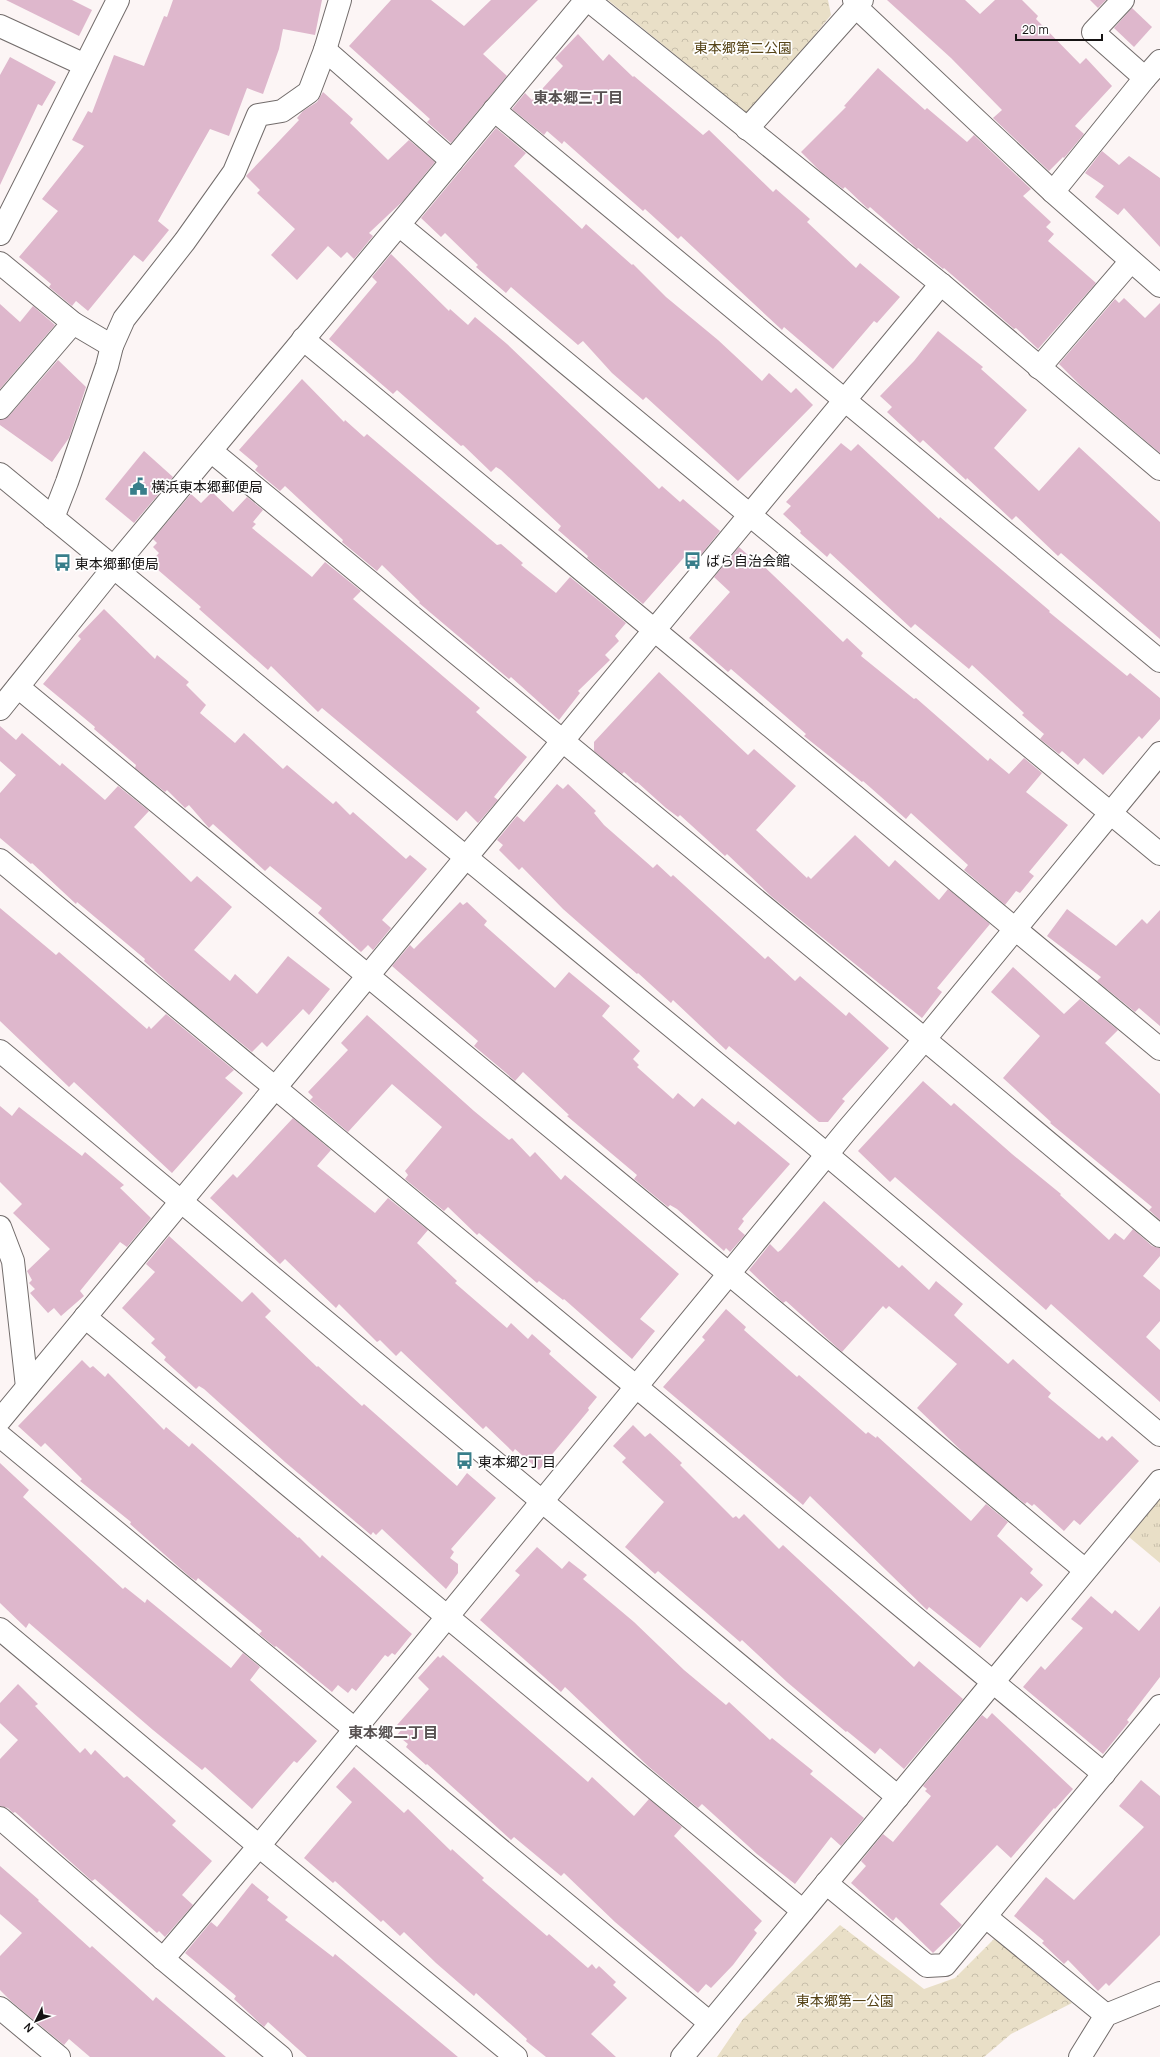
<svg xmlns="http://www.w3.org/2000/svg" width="1160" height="2057" font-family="Manrope,'Noto Sans JP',sans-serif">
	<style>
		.grass { fill: url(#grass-tufts) }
		.park { fill: url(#park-crowns) }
		.building { fill: #deb7cc }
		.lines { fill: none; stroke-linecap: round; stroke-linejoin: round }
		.minor-casing { stroke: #726c6b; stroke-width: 24 }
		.tertiary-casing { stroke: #726c6b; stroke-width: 24 }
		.minor { stroke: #fff; stroke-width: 22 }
		.tertiary { stroke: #fff; stroke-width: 22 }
		.labels { text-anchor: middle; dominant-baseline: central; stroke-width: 3.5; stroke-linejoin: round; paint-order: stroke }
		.park-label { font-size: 14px; fill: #554316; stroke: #fff }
		.poi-label { font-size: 14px; fill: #151313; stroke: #fff; text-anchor: start }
		.neighbourhood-label { font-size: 15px; font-weight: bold; fill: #585252; stroke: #fff }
	</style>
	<defs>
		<pattern id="grass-tufts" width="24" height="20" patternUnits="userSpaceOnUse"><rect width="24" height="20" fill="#e9dfc7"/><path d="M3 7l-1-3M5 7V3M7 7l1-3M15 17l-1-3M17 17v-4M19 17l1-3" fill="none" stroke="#c7beaa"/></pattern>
		<pattern id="park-crowns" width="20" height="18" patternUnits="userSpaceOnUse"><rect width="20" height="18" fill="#e9dfc7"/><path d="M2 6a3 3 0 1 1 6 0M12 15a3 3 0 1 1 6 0" fill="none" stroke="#c7beaa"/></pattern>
	</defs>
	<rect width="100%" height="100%" fill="#fcf5f5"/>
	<path class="grass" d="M1160,1498v65l-31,-26z"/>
	<g class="park">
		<path d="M608,0h220l3,15 -82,100z"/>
		<path d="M840,1925l84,64 31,-11 42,-42 75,67 -61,31 -27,23h-267l26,-38z"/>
	</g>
	<g class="building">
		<path d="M6,0h66l20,10 -13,26z"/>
		<path d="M173,0h149l-7,35 -32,-6 -4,20 -16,45 -16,-6 -18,48 -19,-7 -52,92 11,9 -26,32 -9,-7 -46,56 -12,-10 -4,5 -23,-19 2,-3 -32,-27 39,-46 -16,-12 42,-53 -12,-6 16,-29 4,2 22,-58 30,11 20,-50 3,1z"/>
		<path d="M391,0h40l33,26 27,-26h47l-55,54 24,22 -56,67 -24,-21 3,-3 -81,-73z"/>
		<path d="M887,0h78l15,14 15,-14h27l16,16 -2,3 44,45 6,-6 26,28 -37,40 9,8 -20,24 -1,-1 -14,14 -56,-53 9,-8 -51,-52z"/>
		<path d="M1090,0h16l-8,8z"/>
		<path d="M1132,8l20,19 -18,20 -20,-19z"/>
		<path d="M578,34l25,27 6,-7 24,23 1,-1 69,59 6,-5 64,62 3,-3 34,30 -3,3 49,46 4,-5 40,34 -23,26 -3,-2 -41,48 -49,-42 -2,3 -101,-94 -3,3 -33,-30 -2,2 -79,-70 -2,3 -15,-13 -3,4 -32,-26 13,-16 7,7 31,-34 -8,-8z"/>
		<path d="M10,57l46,25 -14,24 -4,-2 -38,81v-110z"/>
		<path d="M878,68l47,42 2,-2 40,34 7,-7 57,54 -8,7 28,26 -5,5 8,7 -6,7 48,42 -58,66 -22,-21 -2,1 -70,-61 -1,1 -25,-21 -1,1 -5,-5 -42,-37 -2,2 -1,-1 -22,-21 -2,2 -22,-17 -20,-20 45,-45 -2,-1z"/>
		<path d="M323,92l30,27 -3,4 38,37 21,-20 26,22 -32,39 -34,32 4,3 -19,23 -7,-7 -6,6 -13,-12 -31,34 -26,-25 24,-26 -38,-36 3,-3 -14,-14 53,-56 -2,-2 6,-7 14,-9z"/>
		<path d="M496,128l30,25 -12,13 68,63 4,-5 46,41 1,-1 33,33 52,43 44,41 7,-8 22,20 5,-5 17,17 -75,76 -92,-84 -3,3 -31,-27 -29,-32 -5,4 -67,-58 -5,6 -30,-26 2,-2 -33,-32 -4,4 -20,-19z"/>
		<path d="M1102,151l17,14 10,-9 31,22v69l-36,-39 -6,7 -23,-18 9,-11 -19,-13z"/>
		<path d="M391,254l58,57 1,-2 18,16 7,-8 32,27 152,145 3,-3 18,16 3,-3 37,32 -24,30 -9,-7 -44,50 -56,-46 1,-2 -30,-26 3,-4 -60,-56 -5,-3 -5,5 -28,-27 -2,1 -64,-56 -4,4 -64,-55 48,-57 -5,-5z"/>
		<path d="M1124,298l21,20 15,-15v150l-79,-67 -22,-22 56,-65 4,4z"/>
		<path d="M0,304l20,18 13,-16 22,19 -55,64z"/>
		<path d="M938,331l45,36 -2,2 46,41 -33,38 45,43 40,-44 81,75v117l-99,-86 -3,3 -42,-40 -4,4 -45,-42 -1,2 -43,-40 -3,3 -33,-31 5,-5 -12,-11 34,-35z"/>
		<path d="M58,360l28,27 -17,51 -17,24 -52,-37v-5l9,-4z"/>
		<path d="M302,379l42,43 1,-2 19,17 3,-3 130,111 4,-1 22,19 -2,2 35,28 14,-16 56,46 -11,13 4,5 -14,14 5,5 -32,31 2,2 -21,27 -48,-43 -2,2 -90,-76 1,-1 -38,-37 -5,6 -35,-29 1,-2 -58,-54 -5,5 -25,-21 3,-4 -19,-16z"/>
		<path d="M841,443l10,8 7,-7 81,75 1,-2 110,94 -1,1 78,64 3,-3 30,25v21l-18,20 -3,-3 -36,39 -19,-17 -6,7 -16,-14 -3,3 -19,-15 4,-5 -22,-19 2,-2 -52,-48 -3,4 -54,-45 -4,4 -81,-75 -3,4 -27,-24 1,-2 -18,-17 8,-8 -5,-4z"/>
		<path d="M144,451l29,26 -39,46 -29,-24z"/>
		<path d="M212,492l21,20 14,-15 16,13 -10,12 3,2 -4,4 60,49 13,-15 36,29 -8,8 127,109 -4,4 51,45 -33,40 4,3 -20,23 -12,-12 -9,10 -135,-113 -4,4 -47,-46 -3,4 -69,-61 2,-2 -51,-44 9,-10 -6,-6 4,-4 -4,-4 38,-45 10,9z"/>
		<path d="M739,547l9,8 2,-2 93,89 4,-4 16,15 -2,3 53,43 2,-1 72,63 2,-3 19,16 15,-16 18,15 -16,19 42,33 -39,47 5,4 -14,17 -4,-2 -11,14 -41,-35 4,-5 -57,-52 -5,6 -43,-38 -1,1 -58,-46 2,-2 -75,-65 -3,3 -39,-34 41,-46 -16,-15z"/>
		<path d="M104,609l51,50 2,-4 32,27 -3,3 20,20 -6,8 35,30 9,-10 39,36 4,-4 46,39 3,-3 14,14 3,-3 53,47 4,-4 17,14 -45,51 9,8 -18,22 -5,-5 -7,7 -43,-39 4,-5 -52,-42 -5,5 -52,-47 -4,4 -20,-23 -4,3 -18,-18 -2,2 -30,-24 1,-3 -42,-36 1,-2 -52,-43 38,-45 -3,-3z"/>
		<path d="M659,672l89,83 6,-6 42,37 -40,44 51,48 1,-2 3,3 44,-44 34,32 6,-7 44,40 9,-11 42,35 -53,64 5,4 -20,26 -150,-121 -45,-43 -2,2 -45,-41 -2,2 -12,-9 -29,-26 -1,1 -12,-11 -2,2 -28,-23v-9z"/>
		<path d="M0,726l16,14 6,-7 38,33 2,-3 43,37 13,-14 31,25 -15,16 57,55 6,-6 35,31 -38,43 36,31 5,-7 22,20 31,-38 42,33 -21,26 -6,-6 -36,38 -5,-5 -10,10 -69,-56 -39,-35 1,-2 -68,-57 -1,2 -44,-41 -1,1 -31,-26v-45l16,-18 -16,-14z"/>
		<path d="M557,784l6,5 5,-5 28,27 -2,2 10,12 49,43 4,-4 14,13 2,-2 92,84 3,-3 27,25 5,-5 46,40 3,-4 40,36 -47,51 3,2 -17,21h-9l-90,-76 -3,4 -53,-50 -2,3 -33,-30 -1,1 -74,-65 -41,-42 -3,3 -20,-20 4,-5 -6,-5 20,-24 7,6z"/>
		<path d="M460,902l3,3 4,-3 20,19 -3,4 71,63 14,-16 41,34 -8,10 38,35 -7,8 6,6 -2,2 36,32 5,-6 16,14 8,-9 33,27 3,-4 52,43 -48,55 2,2 -6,8 7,6 -15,17 -4,-4 -2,3 -47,-42 -7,-4 -2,2 -34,-28 3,-4 -70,-59 2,-1 -46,-43 -8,9 -10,-9 -31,-26 4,-5 -86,-75 18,-21 4,4z"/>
		<path d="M0,908l56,47 3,-3 88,77 2,-3 2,3 15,-15 68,56 -9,8 18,15 -71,80 -98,-91 -5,5 -69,-66z"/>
		<path d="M1067,909l49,37 26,-27 5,5 13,-14v116l-21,-18 -4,4 -38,-31 4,-4 -54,-41z"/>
		<path d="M1013,967l51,47 16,-15 38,31 -13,13 55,51v126l-11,-10 3,-3 -102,-84 1,-1 -48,-44 37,-42 -49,-44z"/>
		<path d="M367,1015l107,96 35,29 3,-2 18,19 5,-5 26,28 4,-5 114,99 -39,45 15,12 -23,28 -68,-60 -1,1 -24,-19 -2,2 -58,-50 -2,2 -29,-28 -4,4 -39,-32 3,-4 -3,-4 37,-44 -50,-43 -44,48 -38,-32 3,-3 -5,-5 40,-42 -7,-7z"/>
		<path d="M923,1081l28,25 3,-3 58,51 49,40 -1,1 49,45 6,-7 9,7 9,-11 19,17 8,2v8l-17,20 17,14v31l-14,16 14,13v52l-109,-98 -5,6 -151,-133 -5,5 -32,-31z"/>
		<path d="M0,1106l12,10 7,-9 63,49 3,-4 39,33 -4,3 31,30 -24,29 -7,-5 -40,49 4,5 -23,20 -7,-8 -6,5 -18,-20 5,-4 -6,-6 3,-3 -5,-9 23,-22 -37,-36 9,-9 -22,-22z"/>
		<path d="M293,1118l38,32 -14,16 58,47 13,-15 40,32 -11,13 40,38 -2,2 52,45 4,-5 17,16 4,-5 19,17 -2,3 48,43 -9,11 1,2 -50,60 -24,-21 -2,3 -27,-26 -3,3 -82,-78 -5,5 -16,-16 -3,2 -38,-38 -3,4 -51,-49 -5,5 -70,-66 23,-24 4,4z"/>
		<path d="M824,1201l75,67 3,-3 27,25 7,-9 27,23 -9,11 4,4 50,45 5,-5 38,34 -3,4 51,42 3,-3 5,5 5,-5 27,25 -59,64 -6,-5 -10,11 -30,-27 -2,2 -5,-4 -2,2 -58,-48 -50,-48 40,-44 -68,-58 -3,3 -3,-3 -41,46 -56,-51 -3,2 -34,-33 21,-26 8,8 3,-2z"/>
		<path d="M169,1236l73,66 10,-10 19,19 -6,6 52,50 1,-1 44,40 2,-2 93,82 10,-13 29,25 -45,51 3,3 -4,6 8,6v9l-12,16 -64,-60 -6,6 -3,-3 -2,3 -86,-73 -81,-73 -5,-3 -3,3 -32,-29 2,-3 -15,-14 4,-4 -33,-31 33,-36 -9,-8z"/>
		<path d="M726,1309l20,18 -2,3 53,47 2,-2 67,59 2,-2 8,6 1,-2 94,85 15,-17 22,18 -11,14 36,33 -3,4 13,12 -16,17 -6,-5 -41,51 -51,-41 -2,3 -117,-114 -7,9 -140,-118 42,-47 -3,-3z"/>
		<path d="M82,1360l8,8 3,-2 12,11 3,-4 56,57 2,-3 23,20 3,-4 106,95 1,-1 21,21 2,-3 90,79 -17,21 -3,-2 -4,4 -3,-2 -29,36 -4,-3 -4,5 -10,-8 -6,7 -56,-46 -1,1 -16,-13 3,-3 -64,-53 -2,3 -6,-4 -60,-53 1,-2 -51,-41 2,-2 -37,-36 -4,4 -23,-21z"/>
		<path d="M633,1425l12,12 5,-4 32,30 -2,2 53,53 3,-2 3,3 5,-5 35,35 4,-4 131,122 5,-6 44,38 -59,70 -24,-21 -5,6 -28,-23 -1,1 -59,-50 -45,-42 -2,2 -82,-71 -3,3 -30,-27 39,-45 -42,-40 4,-4 -13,-12z"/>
		<path d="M0,1463l29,27 -6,7 100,92 2,-2 20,16 2,-4 84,69 12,-15 17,14 -10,13 67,61 -20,22 -3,-2 -42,48 -47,-42 -3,3 -49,-40 -124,-107 -3,5 -26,-25z"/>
		<path d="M537,1547l25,22 7,-8 18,14 -4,4 51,43 50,48 42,35 3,-3 41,38 2,-2 41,33 -3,3 54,44 -23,28 -10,-9 -36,47 -38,-30 -55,-50 -4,4 -49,-41 -84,-80 -4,5 -81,-72 40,-45 -5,-4z"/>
		<path d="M1091,1596l21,18 3,-4 24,21 21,-25v71l-33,43 2,2 -26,32 -80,-67 18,-21 4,4 38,-42 -12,-9z"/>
		<path d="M443,1655l145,127 4,-5 42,39 15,-17 33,28 -8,9 88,85 -8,9 3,3 -24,32 -22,23 -5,-4 -8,9 -83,-71 -51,-49 -3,3 -47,-39 -3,3 -84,-76 -1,1 -20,-18 2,-3 -11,-9 5,-6 -5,-4 32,-36 -11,-11 20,-22 2,2z"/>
		<path d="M18,1684l20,20 -3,2 45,47 5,-5 6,7 4,-5 29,28 3,-2 49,45 -4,4 40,36 -30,34 11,10 -28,32 -6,-6 -2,2 -62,-54 -3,2 -77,-69 -2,1 -5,-5 -8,-2v-47l18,-19 -18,-17v-20z"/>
		<path d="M992,1713l81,76 -18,20 -1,-1 -43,50 -14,-13 -57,59 22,21 -29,28 -37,-36 -3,4 -42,-38 15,-17 -5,-5 22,-27 10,8 38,-46 -6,-5 2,-2 -4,-3 59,-71 5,4z"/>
		<path d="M354,1767l50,46 4,-4 43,42 1,-2 32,29 -2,2 65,56 2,-2 39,34 4,-4 4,5 3,-3 17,16 -3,3 14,13 -36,36 25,23h-70l-20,-16 1,-2 -51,-46 -2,3 -38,-33 -32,-31 -4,4 -17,-16 -2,2 -46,-41 -2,2 -29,-25 48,-56 -16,-15z"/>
		<path d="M1141,1780l19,16v139l-51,51 -3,-3 -8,8 -30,-31 -4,4 -22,-21 2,-2 -30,-25 32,-39 28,23 70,-73 -25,-21z"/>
		<path d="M0,1866l39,34 -1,1 52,47 2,-2 61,55 3,-4 70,60h-136l-21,-18 -5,6 -52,-43 -12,-12v-34l22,-23 -22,-19z"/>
		<path d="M252,1883l17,14 -2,3 21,17 -3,3 48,37 2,-3 123,103h-151l-39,-35 -4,5 -30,-28 2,-3 -51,-43 26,-31 6,5z"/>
	</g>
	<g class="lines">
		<defs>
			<g id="minor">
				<path d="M588,0l353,284 219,185"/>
				<path d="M854,0l2,7 197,185 107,94"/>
				<path d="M0,26l85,39"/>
				<path d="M325,50l127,111"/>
				<path d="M1145,78l15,-17"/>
				<path d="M494,110l666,551"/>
				<path d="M747,129l115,-129"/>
				<path d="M1053,192l92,-114 -52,-46 30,-32"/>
				<path d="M399,225l761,629"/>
				<path d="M0,234l118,-234"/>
				<path d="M0,263l73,60 39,23"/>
				<path d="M303,339l857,710"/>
				<path d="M1039,368l92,-107"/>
				<path d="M211,451l694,572 255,213"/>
				<path d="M53,518l14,-36 40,-116 5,-20 12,-27 61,-78 49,-69 24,-57 24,-4 27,-19 16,-42 15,-50"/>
				<path d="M18,687l727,600 340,283"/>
				<path d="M0,709l114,-142 472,-567"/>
				<path d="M0,860l1104,914"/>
				<path d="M0,1051l898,746"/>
				<path d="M0,1227l13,34 14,126"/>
				<path d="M85,1317l718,594"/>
				<path d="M0,1420l941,-1136"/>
				<path d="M0,1436l710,587"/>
				<path d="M0,1629l259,217 257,211"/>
				<path d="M0,1818l163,141 118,98"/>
				<path d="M826,1883l101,83 18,-1 215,-259"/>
				<path d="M986,1917l120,98"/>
				<path d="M163,1959l96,-113 588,-716 77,-90 236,-287"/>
				<path d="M0,2008l59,49"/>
				<path d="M682,2057l478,-576"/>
				<path d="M1080,2057l26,-42 54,-22"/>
			</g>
			<g id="tertiary">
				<path d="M0,408l73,-85"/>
				<path d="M0,474l806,663 354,298"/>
			</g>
		</defs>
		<use href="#minor" class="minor-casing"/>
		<use href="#tertiary" class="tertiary-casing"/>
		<use href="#minor" class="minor"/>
		<use href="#tertiary" class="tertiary"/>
	</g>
	<defs>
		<symbol id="civic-bare" viewBox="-9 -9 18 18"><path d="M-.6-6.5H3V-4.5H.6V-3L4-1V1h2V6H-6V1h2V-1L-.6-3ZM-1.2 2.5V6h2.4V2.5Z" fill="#387e8a" stroke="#fff" stroke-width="2.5" paint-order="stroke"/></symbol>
		<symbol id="bus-bare" viewBox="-9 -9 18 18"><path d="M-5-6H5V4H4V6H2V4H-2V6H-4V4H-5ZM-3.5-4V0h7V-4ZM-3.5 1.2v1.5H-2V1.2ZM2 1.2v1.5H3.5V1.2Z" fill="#387e8a" stroke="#fff" stroke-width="2.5" paint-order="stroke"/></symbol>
	</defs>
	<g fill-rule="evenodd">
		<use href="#civic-bare" x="126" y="474" width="25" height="25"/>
		<use href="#bus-bare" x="680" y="548" width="25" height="25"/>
		<use href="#bus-bare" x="50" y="550" width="25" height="25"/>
		<use href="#bus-bare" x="452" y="1448" width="25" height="25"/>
	</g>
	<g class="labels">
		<g class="park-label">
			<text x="743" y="47">東本郷第二公園</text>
			<text x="845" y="2000">東本郷第一公園</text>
		</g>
		<g class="poi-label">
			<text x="151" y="486">横浜東本郷郵便局</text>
			<text x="706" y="560">ばら自治会館</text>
			<text x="75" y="563">東本郷郵便局</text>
			<text x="478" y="1461">東本郷2丁目</text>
		</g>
		<g class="neighbourhood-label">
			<text x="578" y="97">東本郷三丁目</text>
			<text x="393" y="1732">東本郷二丁目</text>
		</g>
	</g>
	<g transform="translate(36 2021) rotate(227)" stroke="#ffffff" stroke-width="3" paint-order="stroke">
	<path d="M0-3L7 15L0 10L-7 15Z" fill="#151313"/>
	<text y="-6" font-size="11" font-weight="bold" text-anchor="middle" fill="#151313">N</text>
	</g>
	<path d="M1016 34v6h86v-6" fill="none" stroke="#151313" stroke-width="2"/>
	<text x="1022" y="34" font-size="12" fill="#151313" stroke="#ffffff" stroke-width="3" paint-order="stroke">20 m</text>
</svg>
